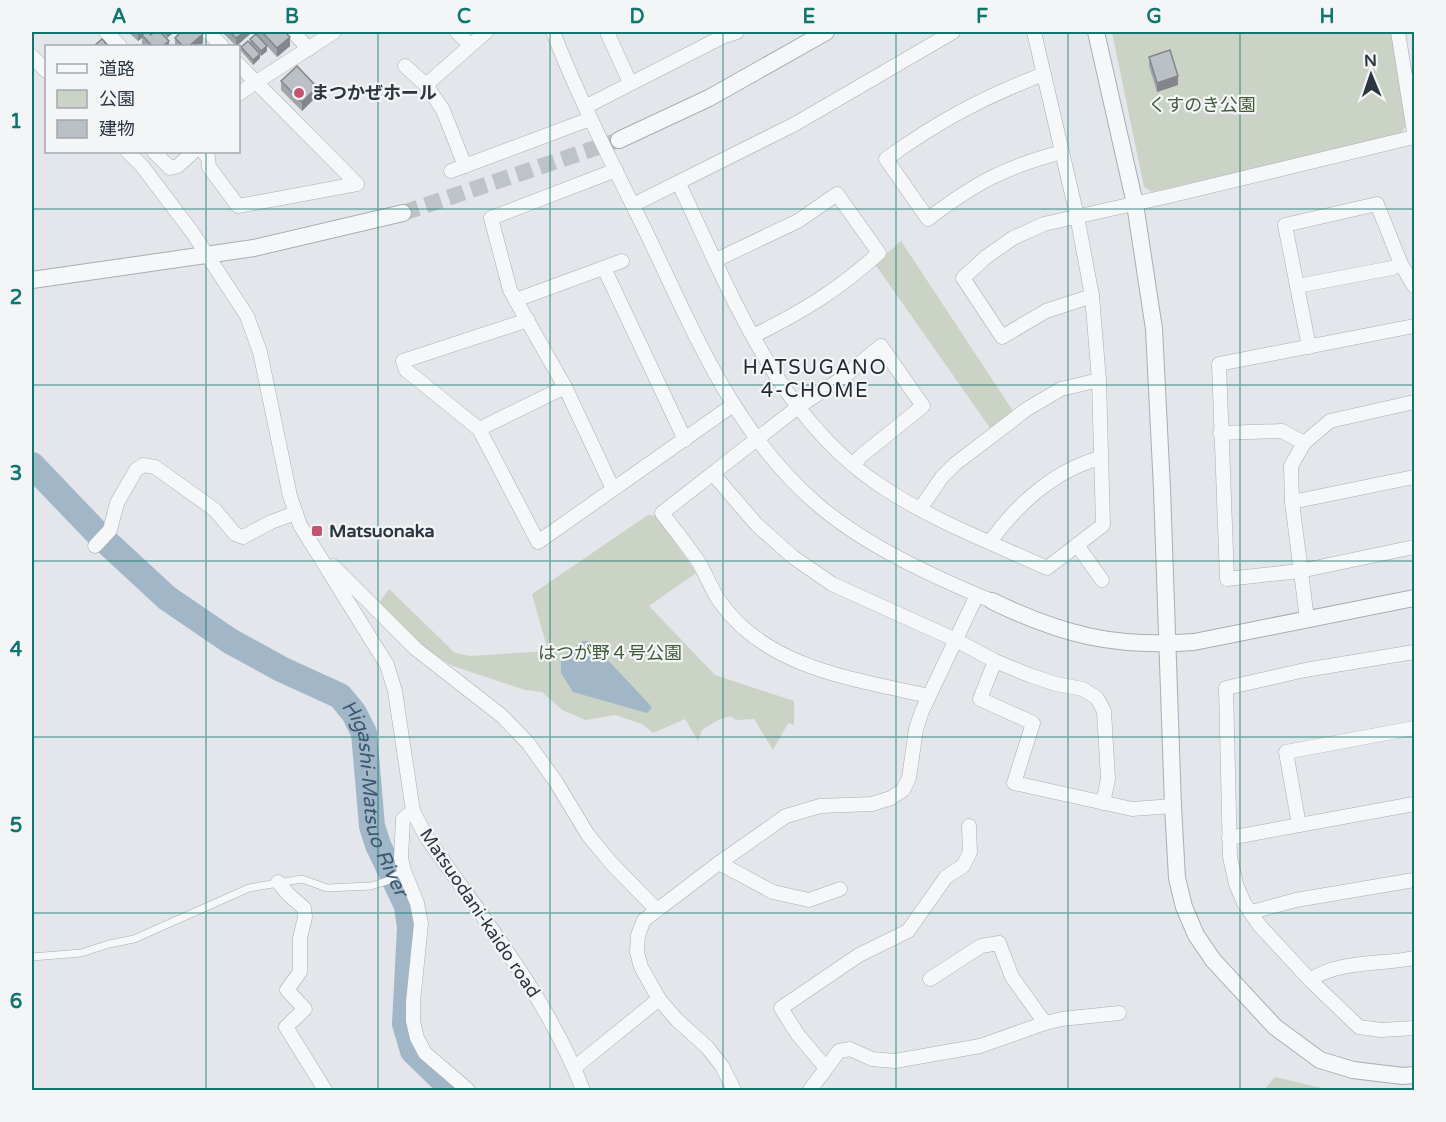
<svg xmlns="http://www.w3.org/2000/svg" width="1446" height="1122" font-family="'Varela Round','Noto Sans JP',sans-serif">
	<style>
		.green { fill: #cad3c5 }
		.water { fill: #a1b7c7 }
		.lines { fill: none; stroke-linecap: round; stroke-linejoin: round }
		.river { stroke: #a1b7c7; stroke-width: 26 }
		.tertiary-tunnel { stroke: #bec3c8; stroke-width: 16; stroke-dasharray: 16 8; stroke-linecap: butt }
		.service-casing { stroke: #a8aeb4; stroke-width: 8 }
		.minor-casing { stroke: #a8aeb4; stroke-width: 15 }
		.tertiary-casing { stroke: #a8aeb4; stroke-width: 18 }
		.service { stroke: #f6f7f9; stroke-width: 7 }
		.minor { stroke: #f6f7f9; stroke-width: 14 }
		.tertiary { stroke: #f6f7f9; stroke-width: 16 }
		.wall { fill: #a1a5aa }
		.shaded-wall { fill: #83868b }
		.building { fill: #bbc0c6; stroke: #83868b; stroke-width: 1.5 }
		.grid { fill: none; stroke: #0f766e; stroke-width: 1.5; stroke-opacity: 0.55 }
		.poi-dot { fill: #c3546f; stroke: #f3f5f7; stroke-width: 2 }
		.labels { text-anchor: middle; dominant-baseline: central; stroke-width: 4.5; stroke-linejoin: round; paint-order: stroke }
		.poi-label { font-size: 18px; font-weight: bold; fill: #2c3641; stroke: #f3f5f7; text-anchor: start }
		.park-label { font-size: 18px; fill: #445b3b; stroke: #f3f5f7 }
		.street-label { font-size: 18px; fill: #2c3641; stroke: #f3f5f7 }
		.neighbourhood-label { font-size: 20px; letter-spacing: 1.5px; fill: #1e2732; stroke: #f3f5f7 }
		.water-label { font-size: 20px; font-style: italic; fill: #3a5871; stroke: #f3f5f7 }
		.neatline { fill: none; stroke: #0f766e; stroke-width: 2 }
		.grid-label { font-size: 20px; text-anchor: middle; font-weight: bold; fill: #0f766e }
	</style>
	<rect width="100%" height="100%" fill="#e3e6ea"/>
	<g class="green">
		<path d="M1112,32h279l15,94 -5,7 -26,7 -223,52 -8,-5z"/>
		<path d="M901,241l112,170 -23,17 -115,-164z"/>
		<path d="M648,515l9,1 39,57 -47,33 66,69 79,26v24l-6,-2 -15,27 -19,-31 -18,1 -5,-4 -13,4 -16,10 -4,11 -13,-22 -32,14 -11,-9 -27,-9 -29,5 -24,-10 -20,-18 -17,-2 -72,-24 -22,-13 -53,-49 11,-15 66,64 15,3 78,-5 -16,-57z"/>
		<path d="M1275,1077l55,13h12h-78z"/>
	</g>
	<path class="water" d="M583,641h7l61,65v3l-4,4 -74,-21 -12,-19v-16z"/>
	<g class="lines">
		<path class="river" id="s1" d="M32,465l68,71 67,62 63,43 51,28 59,27 14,17 10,20 8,93 6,19 29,61 3,22 -5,96 8,27 40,39"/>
		<path class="tertiary-tunnel" d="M403,213l216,-73"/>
		<defs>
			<path id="service" d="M32,957l49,-4 28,-9 25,-5 115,-51 53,-9 25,9 44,-2 16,-5 17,-10"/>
			<g id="minor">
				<path d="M106,32l14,14"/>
				<path d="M208,32l14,14"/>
				<path d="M293,32l16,17"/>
				<path d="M457,32l13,13"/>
				<path d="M553,32c27,69 61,135 94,202 46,96 87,199 170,270 47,41 117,73 175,97"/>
				<path d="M607,32l23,51"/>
				<path d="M1398,32l16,100"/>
				<path d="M32,56l14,15"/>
				<path d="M405,66l21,19 17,25 22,56"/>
				<path d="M1044,74c-59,22 -107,48 -158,85l42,60c47,-36 77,-52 134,-67"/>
				<path d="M426,85l60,-53"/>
				<path d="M238,94l96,-62"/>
				<path d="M585,107l139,-71 13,-4"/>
				<path d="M128,152l14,14 50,66 55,84 13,36 30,144 10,29 87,140 8,26 18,120 12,24c56,81 123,163 158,255"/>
				<path d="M154,152l16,16 8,-2 15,-14"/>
				<path d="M203,152l5,5 1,10 29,39 119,-22 -119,-120"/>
				<path d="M451,171l139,-52"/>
				<path d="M679,184c52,109 99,236 205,304 50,33 108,55 163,80l56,-43 -4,-145 -7,-84 -15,-80 -43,-184"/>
				<path d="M633,205l162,-81 158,-92"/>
				<path d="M716,260l82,-39 39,-27 42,59c-41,37 -77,59 -126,83"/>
				<path d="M604,268l81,172"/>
				<path d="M1297,286l95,-18 9,-4"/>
				<path d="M1092,296l-46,15 -44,26 -39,-59 23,-21 27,-19 31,-14 125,-28 245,-59"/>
				<path d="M516,300l106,-39"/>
				<path d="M528,320l-125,41 3,9 73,59 59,113 195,-137"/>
				<path d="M1414,326l-195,38 8,215 73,-8 114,-24"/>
				<path d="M1309,347l-24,-122 92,-21 24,60 13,22"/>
				<path d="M479,429l86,-42"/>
				<path d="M1220,433l62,-2 22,12"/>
				<path d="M853,465l8,-9 62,-50 -42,-60 -40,33 -43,28 -136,106c12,16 25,32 36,48 8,13 13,28 22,41 48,67 134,77 209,94"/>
				<path d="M713,474l44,51 36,32 39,27 124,56 39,21 34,14 27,9 27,5 14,9 7,13 4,68 -5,24"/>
				<path d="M613,489l-48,-102 -55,-97 -19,-72 125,-48"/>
				<path d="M1292,502l122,-25"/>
				<path d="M920,509l22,-32 13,-13 72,-55 34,-20 38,-9"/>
				<path d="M990,542c26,-37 65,-72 110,-84"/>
				<path d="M1077,545l25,35"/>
				<path d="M95,546l15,-16 7,-27 19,-33 7,-5 12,2 60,43 20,24 8,3 28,-15 25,-9"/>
				<path d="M333,566l83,83 86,67 26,27 28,39 32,53 24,29 45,46"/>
				<path d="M1307,619l-15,-117 -1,-36 13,-23 26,-22 84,-19"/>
				<path d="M1414,652l-109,18 -79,18 4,169 6,27 8,19 16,23 50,54 49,47 22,3 33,-2"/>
				<path d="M995,661l-15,38 53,24 -19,60 118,26 41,-3"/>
				<path d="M413,811l-10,8 -2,39 3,13 13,32 4,21 -8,78v19l4,17 8,15 43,37"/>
				<path d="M1299,825l-13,-73 128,-24"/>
				<path d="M1229,838l185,-34"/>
				<path d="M719,863l54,29 36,8 31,-11"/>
				<path d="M278,882l10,12 16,14 1,9 -5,21v34l-13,18 18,19 -19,18 39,63"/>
				<path d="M1252,912l44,-12 118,-20"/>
				<path d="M930,979l51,-33 18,-3 13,34 33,46"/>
				<path d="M1310,980c29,-20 71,-15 104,-22"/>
				<path d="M574,1068l85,-69"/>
				<path d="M826,1068l-28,-33 -17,-27 78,-53 49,-24 38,-54 17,-11 7,-14 -1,-26"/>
				<path d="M734,1090l-12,-24 -15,-19 -30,-27 -18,-21 -18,-32 -4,-15 1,-17 6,-15 75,-57 67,-47 34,-10 52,-2 19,-6 12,-8 6,-12 7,-49 6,-18 55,-116"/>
				<path d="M810,1090l29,-39 11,-2 22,10 23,2 85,-15 65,-23 17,-4 57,-6"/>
			</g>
			<g id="tertiary">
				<path d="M1096,32l39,172 19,125 8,160 11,317 4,72 7,29 12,28 17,25 62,67 45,33 33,10 50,6 11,-1"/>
				<path d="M619,140l90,-42 117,-66"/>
				<path d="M32,280l222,-32 149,-35"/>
				<path d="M992,601c70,34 123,47 202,41l220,-44"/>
			</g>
		</defs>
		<use href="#service" class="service-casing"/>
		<use href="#minor" class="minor-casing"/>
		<use href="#tertiary" class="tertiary-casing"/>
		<use href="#service" class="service"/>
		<use href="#minor" class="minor"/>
		<use href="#tertiary" class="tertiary"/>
	</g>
	<g class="wall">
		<path d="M128,32h20l3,3 18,11h5h-30l-2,-2v-6l-4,3z"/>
		<path d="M161,32h13l-7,6z"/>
		<path d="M222,32h28v2l-13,12h-1z"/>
		<path d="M257,32h28l5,14 -13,11 -20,-22z"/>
		<path d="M175,38l28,5 -4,3h-24z"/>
		<path d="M250,39l17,12 -6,5 -1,-2v4l-7,7 -12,-14v-4l9,-4z"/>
		<path d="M1149,57l29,28 -21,7 -8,-26z"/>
		<path d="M281,81l36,15 -15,15 -21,-21z"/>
	</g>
	<g class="shaded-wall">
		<path d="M139,32h9l-5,5 -1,-2v3l-4,3v-8z"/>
		<path d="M167,32h7l-7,6z"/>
		<path d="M244,32h6v2l-14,12v-8z"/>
		<path d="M203,34v9l-4,3h-10z"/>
		<path d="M290,37v9l-13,11v-9z"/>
		<path d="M169,41v5h-6z"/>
		<path d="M267,46v5l-6,5v-5z"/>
		<path d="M260,54v4l-7,7v-5z"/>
		<path d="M1178,76v9l-21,7v-9z"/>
		<path d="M317,87v9l-15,15v-9z"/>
	</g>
	<g class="building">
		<path d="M146,32h2l3,3 3,-3h6l9,9 -6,5h-11l-10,-11z"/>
		<path d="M181,32h20l2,2 -14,12h-6l-8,-8z"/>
		<path d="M230,32h14l-8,6z"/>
		<path d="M262,32h23l5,5 -13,11z"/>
		<path d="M256,34l11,12 -6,5 -11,-12z"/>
		<path d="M102,39l6,7h-14z"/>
		<path d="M248,41l12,13 -7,6 -12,-13z"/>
		<path d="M1170,50l8,26 -21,7 -8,-26z"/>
		<path d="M297,66l20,21 -15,15 -21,-21z"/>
	</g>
	<path class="grid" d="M206,32v14M378,32v1058M550,32v1058M723,32v1058M896,32v1058M1068,32v1058M1240,32v1058M206,152v938M32,209h1382M32,385h1382M32,561h1382M32,737h1382M32,913h1382"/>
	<g class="poi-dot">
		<circle cx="299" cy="93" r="6"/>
		<rect x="311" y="525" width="12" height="12" rx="3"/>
	</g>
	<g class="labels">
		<g class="poi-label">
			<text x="311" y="93">まつかぜホール</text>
			<text x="329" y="531">Matsuonaka</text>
		</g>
		<g class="park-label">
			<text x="1202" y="105">くすのき公園</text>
			<text x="610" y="653">はつが野４号公園</text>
		</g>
		<g class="street-label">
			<text transform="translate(480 913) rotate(56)">Matsuodani-kaido road</text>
		</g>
		<g class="neighbourhood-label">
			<text x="815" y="368">HATSUGANO<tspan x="815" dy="23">4-CHOME</tspan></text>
		</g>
		<g class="water-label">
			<text stroke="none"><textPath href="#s1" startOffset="500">Higashi-Matsuo River</textPath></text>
		</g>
	</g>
	<rect width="1446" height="1122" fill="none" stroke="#f3f5f7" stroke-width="66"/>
	<rect x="45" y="45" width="195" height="108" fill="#f3f5f7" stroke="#a3a9ae" stroke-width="1.5"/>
	<rect x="57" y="64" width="30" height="9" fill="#f6f7f9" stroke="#a3a9ae" stroke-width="1.5"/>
	<text x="99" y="75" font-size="18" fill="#2c3641">道路</text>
	<rect x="57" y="90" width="30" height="18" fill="#cad3c5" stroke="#a3a9ae" stroke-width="1.5"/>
	<text x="99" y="105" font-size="18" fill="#2c3641">公園</text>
	<rect x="57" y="120" width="30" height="18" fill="#bbc0c6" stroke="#a3a9ae" stroke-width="1.5"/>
	<text x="99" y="135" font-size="18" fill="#2c3641">建物</text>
	<g transform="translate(1371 75) rotate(358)" stroke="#f3f5f7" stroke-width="4.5" paint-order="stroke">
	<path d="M0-4.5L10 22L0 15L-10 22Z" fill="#2c3641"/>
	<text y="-9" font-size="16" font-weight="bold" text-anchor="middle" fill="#2c3641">N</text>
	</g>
	<rect x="33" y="33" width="1380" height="1056" class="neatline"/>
	<g class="grid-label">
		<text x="119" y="23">A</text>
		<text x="292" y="23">B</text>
		<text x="464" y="23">C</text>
		<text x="637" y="23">D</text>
		<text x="809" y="23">E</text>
		<text x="982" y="23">F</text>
		<text x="1154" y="23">G</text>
		<text x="1327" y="23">H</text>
		<text x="16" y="128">1</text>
		<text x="16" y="304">2</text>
		<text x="16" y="480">3</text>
		<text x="16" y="656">4</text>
		<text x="16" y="832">5</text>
		<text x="16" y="1008">6</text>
	</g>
</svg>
